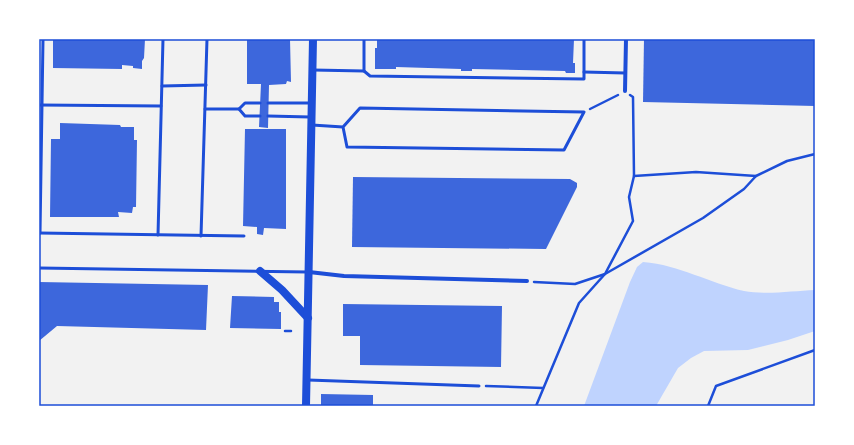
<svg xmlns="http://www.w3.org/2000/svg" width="854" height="445" font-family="Signika,sans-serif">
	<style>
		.water { fill: #bfd3fe }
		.building { fill: #3d67dc }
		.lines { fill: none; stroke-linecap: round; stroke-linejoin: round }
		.path { stroke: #1d4ed8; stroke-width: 2.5 }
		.service { stroke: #1d4ed8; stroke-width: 3 }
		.minor { stroke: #1d4ed8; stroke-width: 4 }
		.secondary { stroke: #1d4ed8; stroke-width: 8 }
		.neatline { fill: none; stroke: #1d4ed8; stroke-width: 1.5 }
	</style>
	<rect width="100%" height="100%" fill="#f2f2f2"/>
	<path class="water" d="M643,262c37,3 66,21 101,29 21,4 49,0 71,-1v41l-27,9 -40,10 -44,1 -13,7 -13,10 -22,38h-72l46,-124 7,-15z"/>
	<g class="building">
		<path d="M53,39h92l-1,19 -2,3v8l-9,-1v-2l-11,-1v4l-69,-1z"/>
		<path d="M247,39h43l1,43 -4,-1 -1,3 -17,1 -1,43 -9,-1 2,-43h-14z"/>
		<path d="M377,39h197l-1,24h2v10h-9l-1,-2 -93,-2v2h-11v-2l-65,-2v2h-21v-21h2z"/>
		<path d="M644,39h171v67l-172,-4z"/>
		<path d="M60,123l60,2 1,2h13v13h3l-1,67h-3l-1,6 -14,-1 1,5h-69l1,-78h9z"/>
		<path d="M245,129h41v100l-22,-1 -1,7 -6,-1v-7l-14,-1z"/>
		<path d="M353,177l217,2 7,4v4l-31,62 -194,-2z"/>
		<path d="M39,282l169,3 -2,45 -149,-4 -18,15z"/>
		<path d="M232,296l42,1v5h5v10h2v17l-51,-1z"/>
		<path d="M343,304l159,2 -1,61 -141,-2v-29h-17z"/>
		<path d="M321,394l52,1v11h-52z"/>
	</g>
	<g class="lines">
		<g class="path">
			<path d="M590,109l28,-14"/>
			<path d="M634,176l62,-4 60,4"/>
			<path d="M534,282l41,2 30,-10 28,-53 -4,-24 5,-21 -1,-79 -3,-2"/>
			<path d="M285,331h6"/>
			<path d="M486,386l57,2"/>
			<path d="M536,406l43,-103 26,-29 98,-56 41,-29 12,-13 31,-15 28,-7"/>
			<path d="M708,406l8,-20 99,-36"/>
		</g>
		<g class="service">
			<path d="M313,70l51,1 6,5 214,3v-40"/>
			<path d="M364,71v-32"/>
			<path d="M584,72l41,1"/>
			<path d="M162,86l44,-1"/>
			<path d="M268,103h44"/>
			<path d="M39,105l122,1"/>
			<path d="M205,109h34l6,7h15"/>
			<path d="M239,109l6,-6h15"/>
			<path d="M268,116l42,1"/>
			<path d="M312,125l31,2 4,20 217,3 20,-38 -224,-4 -17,19"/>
			<path d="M39,233l205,3"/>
			<path d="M40,233l3,-194"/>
			<path d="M158,235l5,-196"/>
			<path d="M201,236l6,-197"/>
			<path d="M39,268l268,4"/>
			<path d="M308,380l171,6"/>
		</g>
		<g class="minor">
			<path d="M625,91l1,-52"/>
			<path d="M309,272l35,4 183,5"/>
		</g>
		<g class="secondary">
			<path d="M260,271l22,19 26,28"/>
			<path d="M306,406l7,-367"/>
		</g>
	</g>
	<rect width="854" height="445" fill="none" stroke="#ffffff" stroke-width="80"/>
	<rect x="40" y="40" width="774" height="365" class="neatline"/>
</svg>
